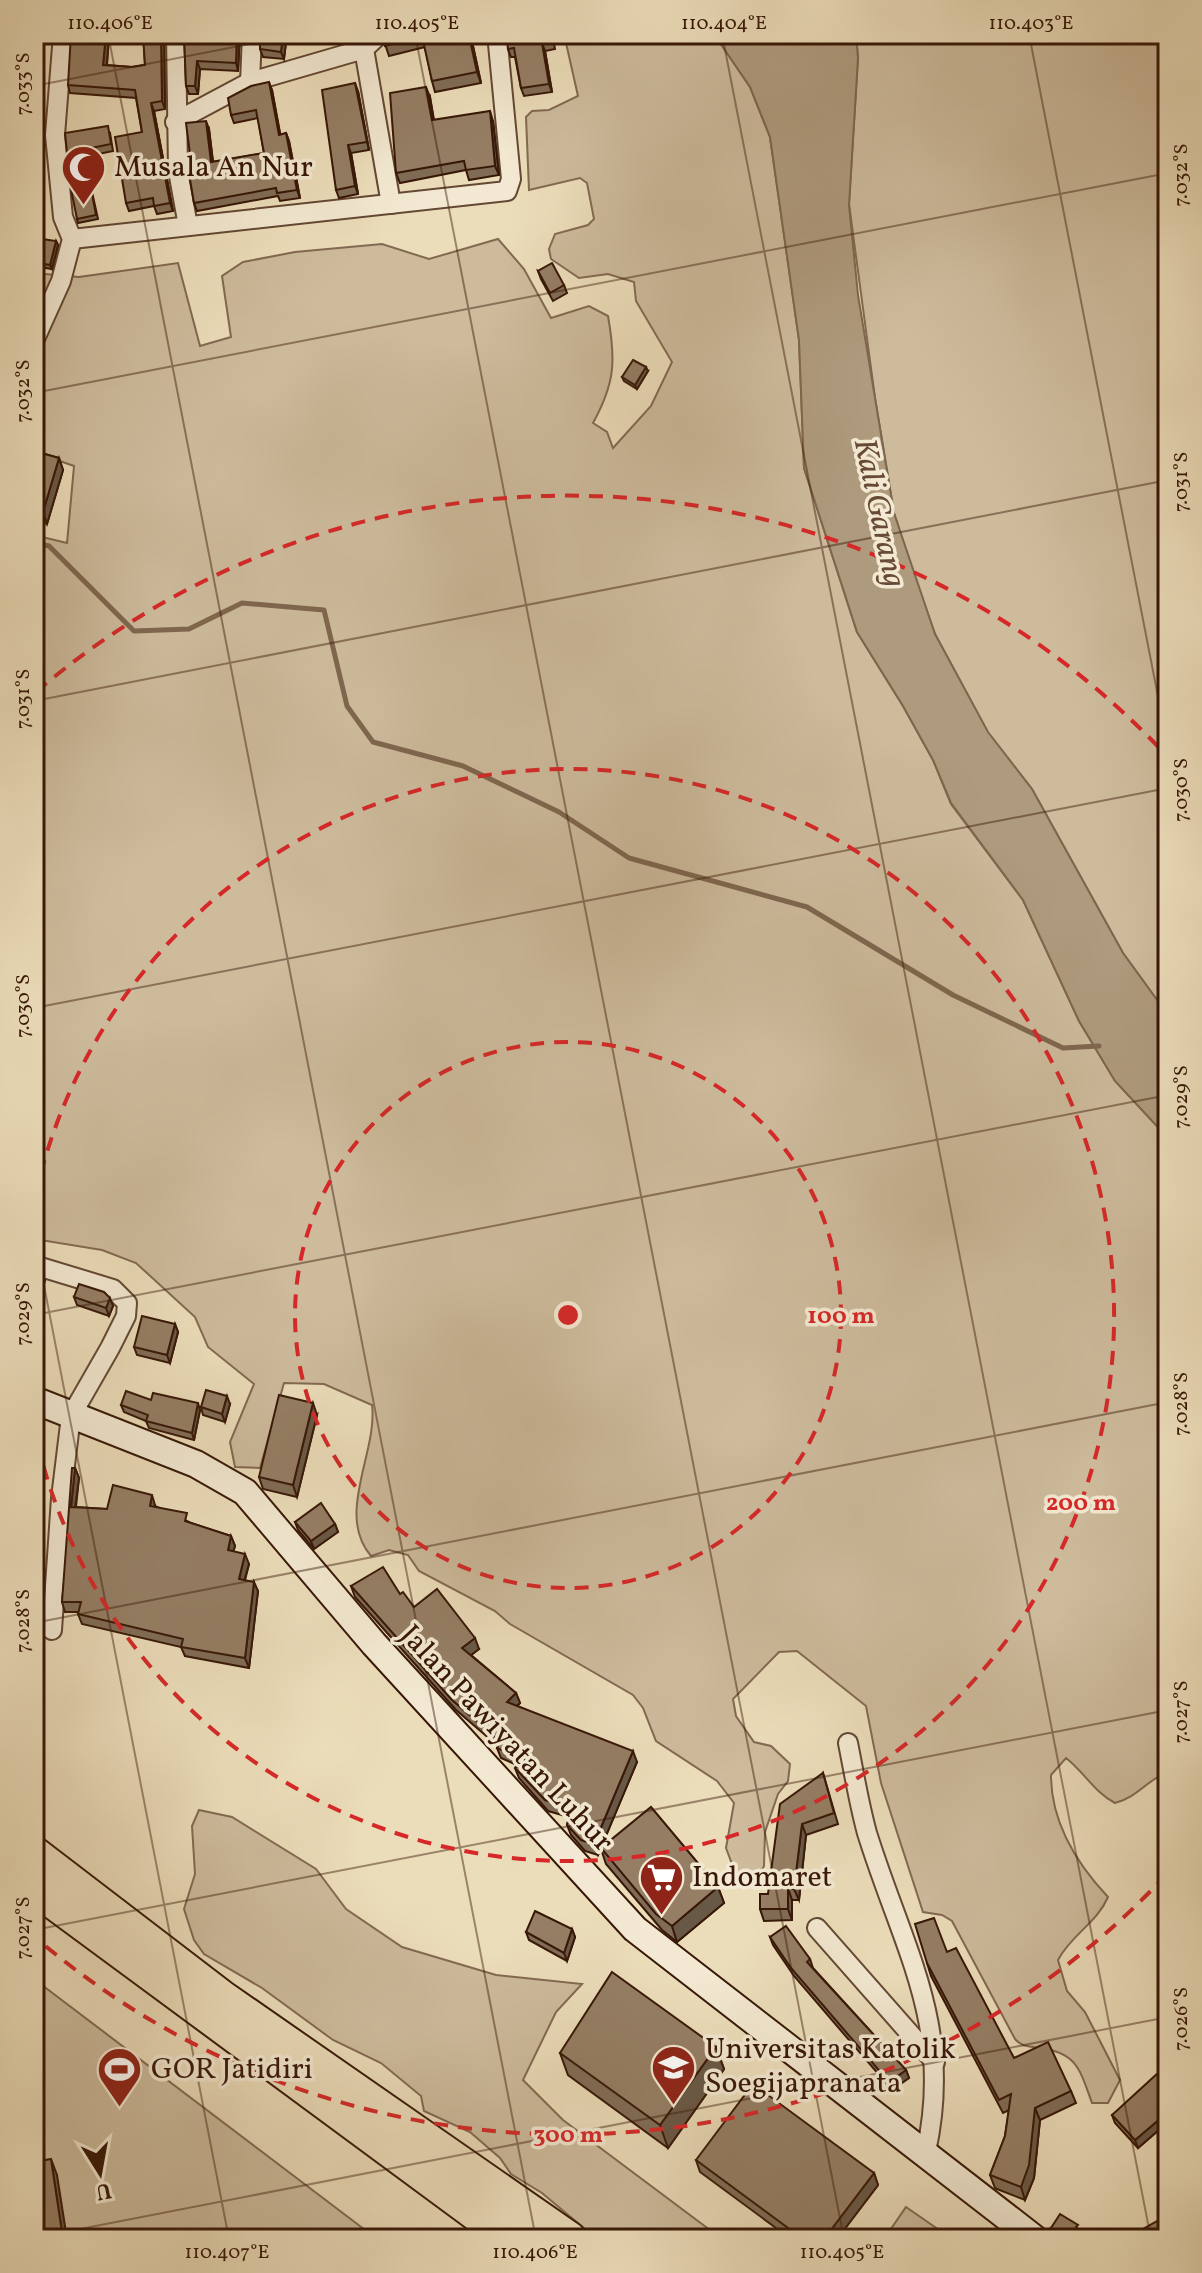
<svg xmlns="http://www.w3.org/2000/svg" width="1202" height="2273" font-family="Vollkorn,serif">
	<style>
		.green { fill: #cdbb9c; stroke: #826952; stroke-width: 2 }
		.water { fill: #ae9a7d; stroke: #7e664e; stroke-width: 2 }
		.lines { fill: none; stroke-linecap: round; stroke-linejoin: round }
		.stream { stroke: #7e664e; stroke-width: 5 }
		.minor-casing { stroke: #644834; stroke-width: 22 }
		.secondary-casing { stroke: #371707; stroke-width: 30 }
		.motorway-casing { stroke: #371707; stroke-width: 38 }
		.minor { stroke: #f3e9d2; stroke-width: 18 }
		.secondary { stroke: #f3e9d2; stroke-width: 26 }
		.motorway { stroke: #ecddba; stroke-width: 34 }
		.wall { fill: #806c56; stroke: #371707; stroke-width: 2 }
		.shaded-wall { fill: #685846; stroke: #371707; stroke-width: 2 }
		.building { fill: #957e64; stroke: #371707; stroke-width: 2 }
		.ticks { fill: none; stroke: #371707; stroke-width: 2; stroke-opacity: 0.45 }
		.ring { fill: none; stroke: #d62828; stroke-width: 4; stroke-dasharray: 14 10 }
		.labels { text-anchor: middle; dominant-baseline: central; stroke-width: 7; stroke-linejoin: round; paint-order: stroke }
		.poi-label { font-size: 30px; fill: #371707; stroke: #f3e9d2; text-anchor: start }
		.street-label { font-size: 30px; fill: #371707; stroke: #f3e9d2 }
		.water-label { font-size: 32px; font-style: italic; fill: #674b36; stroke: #f3e9d2 }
		.centre { fill: #d62828; stroke: #f3e9d2; stroke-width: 4 }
		.ring-label { font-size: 24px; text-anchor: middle; font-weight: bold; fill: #d62828; stroke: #f3e9d2; stroke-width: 7; stroke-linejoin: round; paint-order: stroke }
		.neatline { fill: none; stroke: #371707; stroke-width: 3 }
		.ticks-label { font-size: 20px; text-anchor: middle; fill: #371707 }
	</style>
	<rect width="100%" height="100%" fill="#ecddba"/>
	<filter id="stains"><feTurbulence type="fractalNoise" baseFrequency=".0025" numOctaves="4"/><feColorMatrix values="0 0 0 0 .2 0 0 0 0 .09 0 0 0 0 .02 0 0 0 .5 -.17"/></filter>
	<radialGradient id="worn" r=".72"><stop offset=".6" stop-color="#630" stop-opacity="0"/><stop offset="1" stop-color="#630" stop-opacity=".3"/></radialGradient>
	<g class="green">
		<path d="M564,34h150l36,53 20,50 29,203 5,128 53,164 46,74 30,54 18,44 72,96 56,121 36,60 53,57v636c-18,2 -29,23 -53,29 -20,-10 -31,-31 -49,-45l-15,17c0,47 26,89 57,122 -11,26 -37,38 -50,63l9,31 18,21 35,68 -12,23h-16c-12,-33 -15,-51 -53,-55 -11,-2 -17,-1 -24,-9l-63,-118 -10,-6 -19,-3 -42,-129 -15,-77 -69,-55 -18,1 -46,47 3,17 18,26 17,4 19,18 -2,17 -10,13 -13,38 -1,34 -4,8 -17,2 -8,-4 -9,-24 8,-45 -17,-22 -61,-40 -13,-33 -10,-13 -123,-71 -15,-13 -76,-40 -11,-16 -19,-5 -18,6c-36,-42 7,-104 1,-151l-48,-21 -40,-1 -24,85 -25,-1 -5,-25 24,-58 -46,-37 -13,-30 -59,-54 -34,-13 -68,-11v-704l33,8 7,-77 -40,-14v-179l45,4 99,-14 22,83 31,-9 -9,-61 21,-14 52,-10 87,-8 47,15 69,-20 26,30 27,49 38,-12 19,10c8,45 7,67 -15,107l14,9 6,16 38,-42 21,-44 -36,-61 -2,-19 -26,-8 -29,4 -28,-19 -2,-10 6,-15 33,-9 6,-6 -7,-36 -7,-5 -51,12 -3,-73 6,-6 17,-1 29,-14z"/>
		<path d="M856,34h312v981l-45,-62 -91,-164 -44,-56 -53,-99 -26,-73 -15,-48 -19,-115 -26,-194 9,-146z"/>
		<path d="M199,1810l33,7 84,52 30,40 56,38 94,28 86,9 -26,28 -33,68 40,40 159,119h-125l-55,-46 -31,-19 -11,-16 -30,-26 -46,-21 -3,-15 -40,-33 -48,-23 -71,-52 -58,-34 -10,-14 -10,-31 11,-35 -3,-48z"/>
		<path d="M34,1979l343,260h-343z"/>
		<path d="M906,2207l36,25 -5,7h-53z"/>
	</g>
	<path class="water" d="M714,34h142l2,24 -9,147 9,90 36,218 41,121 53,98 44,57 91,164 45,62v123l-53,-57 -36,-60 -56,-121 -72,-97 -18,-43 -30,-54 -46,-74 -53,-164 -5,-128 -29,-203 -20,-50z"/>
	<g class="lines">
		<path class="stream" d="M34,543l15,3 85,85 55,-2 53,-26 82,7 23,96 26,36 90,24 96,46 70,46 178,49 146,88 110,53 36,-2"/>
		<defs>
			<g id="minor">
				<path d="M176,34l2,137 10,55"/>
				<path d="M364,49l27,155"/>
				<path d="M250,82l2,-48"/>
				<path d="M175,122l75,-40 114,-33 16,-15"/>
				<path d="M72,239l435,-48 4,-12 -14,-145"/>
				<path d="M34,341l27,-60 11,-42 -9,-22 -8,-82 8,-101"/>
				<path d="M34,1265l79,24 14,14 -1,13 -16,32 -39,68 -10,82 -9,132"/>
				<path d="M848,1743c6,30 11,61 19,90 36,116 87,192 59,319"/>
				<path d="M817,1928l118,134"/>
			</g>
			<path id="secondary" d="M34,1400l162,64 49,28 129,152 261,285 400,310"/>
			<g id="motorway">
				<path d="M34,1854l188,144 347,241"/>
				<path d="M34,1887l477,352"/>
			</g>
		</defs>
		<use href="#minor" class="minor-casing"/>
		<use href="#secondary" class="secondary-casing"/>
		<use href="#motorway" class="motorway-casing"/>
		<use href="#minor" class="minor"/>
		<use href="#secondary" class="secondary"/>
		<use href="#motorway" class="motorway"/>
	</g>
	<g class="wall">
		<path d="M143,34h21l1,75 -11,2 19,100 -16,3 -3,-8 -25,5 -3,-8 16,-71 -6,-34 -66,-5 -2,-8 41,-48 -2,28 25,2 13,-2z"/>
		<path d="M184,34h56l-2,37 -38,-2 -2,25h-9l-3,-8z"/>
		<path d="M260,34h58v5l-31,-5 -3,25 -21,-2 -3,-8z"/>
		<path d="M437,34l2,8 30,-6 4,10 8,37 -46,9 -3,-11 -7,-34 -36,9 -7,-21z"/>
		<path d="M552,34l3,15 -10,2 7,41 -28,4 -3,-8 -6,-31h-4l-3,-8z"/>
		<path d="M272,90l8,45 6,-2 3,8 11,57 -20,3 -2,-5 -81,15 -3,-8 -3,-41 18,-33 4,33 51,-9 -6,-35 -24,5 -3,-8z"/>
		<path d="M358,91l11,59 -18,3 7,41 -19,4 -3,-8z"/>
		<path d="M430,97l4,23 59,1 6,54 -30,5 -3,-10 -66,13 -4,-10z"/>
		<path d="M110,133l3,18 -24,5 1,16 -15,2 -2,-7 -1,-8h-3l-2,-7z"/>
		<path d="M90,183l8,36 -20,4 -1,-4z"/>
		<path d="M34,204l7,23 -7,2z"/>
		<path d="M56,241l2,4 -6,24 -12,-2 -1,-4z"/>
		<path d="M538,271l26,14 3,8 -14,8 -12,-22z"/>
		<path d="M648,371l-11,18 -13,-8 -2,-4z"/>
		<path d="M34,451l25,7 4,12 -16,54 -13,-4z"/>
		<path d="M74,1297l39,9 -4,10 -32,-11z"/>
		<path d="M175,1324l3,8 -8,31 -33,-8 -3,-8z"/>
		<path d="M151,1400l49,10 -6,30 -45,-12 -3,-7 -22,-9 -3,-7z"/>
		<path d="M230,1404l-5,18 -22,-7 -2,-8z"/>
		<path d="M317,1415l-20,82 -34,-8 -4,-12z"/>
		<path d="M75,1468l4,10 -3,29 31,2 48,-4v1l36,17 40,13 4,10 -2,5 16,13 -4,16 13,11 -9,77 -64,-12 -4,-9 -99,-23 -4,-10 1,-2h-14l-3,-10z"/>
		<path d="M295,1522l40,2 3,8 -24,17 -16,-19z"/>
		<path d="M351,1586l49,8 14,13 65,42 -8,6 45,38 4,10 -3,3 120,56 -36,85 117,40 6,16 -47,39 -15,-12 -56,-66 -5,-15 -3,6 -13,-4 -14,-16 -4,-10 2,-8 -21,-6 -29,-33 -4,-10 2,-3 -16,-7 -4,-10 1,-2 -42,-36 -101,-113z"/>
		<path d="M823,1773l15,51 -32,11 -7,65h-7v20l-28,1 -4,-12 8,-15z"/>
		<path d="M572,1929l3,8 -8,24 -38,-21 -3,-8z"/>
		<path d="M770,1937l40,22 3,9 93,102 3,8 -17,12 -98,-114 -21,-31z"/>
		<path d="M947,1952l67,106 57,33 5,12 -36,17 -6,58 -9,22 -28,-11 -2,-1 -5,-13 15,-39 4,-26 -6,3 -72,-137 -4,-13z"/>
		<path d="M716,2047l8,22 -56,79 -100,-73 -8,-22z"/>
		<path d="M1168,2084v38l-30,26 -23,-25 -3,-8z"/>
		<path d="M696,2160l178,13 4,12 -41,54h-46l-91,-67z"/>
		<path d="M1051,2228l29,3 9,8h-32l-3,-2z"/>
	</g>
	<g class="shaded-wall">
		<path d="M34,34h3l-3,20z"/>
		<path d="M106,34h2l1,3 -3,36 -3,-8z"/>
		<path d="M161,34h3l1,75 -3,-8z"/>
		<path d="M237,34h3l-2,37 -2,-8z"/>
		<path d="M283,34h4l-3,25 -3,-7z"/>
		<path d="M469,36l4,10 8,37 -4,-11z"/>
		<path d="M542,43l3,8 7,41 -3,-8z"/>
		<path d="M197,61l3,8 -2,25 -3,-8z"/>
		<path d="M269,82l3,8 10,53 -3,-8z"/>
		<path d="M355,83l3,8 11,59 -2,-8z"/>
		<path d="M426,87l4,10 5,32 -3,-9z"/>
		<path d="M151,103l3,8 19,100 -3,-8z"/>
		<path d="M490,111l3,10 6,54 -4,-9z"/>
		<path d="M206,121l3,8 5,41 -3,-8z"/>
		<path d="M286,133l3,8 11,57 -3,-8z"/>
		<path d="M348,145l3,8 7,41 -3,-8z"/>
		<path d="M86,149l3,7 1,16 -3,-7z"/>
		<path d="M56,241l2,4 -6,24 -2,-4z"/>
		<path d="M646,367l2,4 -11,18 -2,-4z"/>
		<path d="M59,458l4,12 -16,54 -4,-12z"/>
		<path d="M42,1273l3,8 -11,29v-16z"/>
		<path d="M110,1298l3,8 -4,10 -3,-8z"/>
		<path d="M175,1324l3,8 -8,31 -3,-8z"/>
		<path d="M227,1396l3,8 -5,18 -3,-8z"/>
		<path d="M198,1403l2,7 -6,30 -2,-7z"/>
		<path d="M313,1403l4,12 -20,82 -4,-12z"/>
		<path d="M34,1462l4,10 -4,47z"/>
		<path d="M75,1468l4,10 -5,38 -3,-9z"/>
		<path d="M152,1495l3,10 -1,10 -4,-9z"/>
		<path d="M335,1524l3,8 -24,17 -3,-8z"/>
		<path d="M231,1536l4,10 -4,13 -3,-9z"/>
		<path d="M245,1554l4,10 -7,25 -3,-10z"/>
		<path d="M254,1582l4,9 -9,77 -4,-10z"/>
		<path d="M475,1638l4,11 -13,10 -4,-11z"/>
		<path d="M516,1693l4,10 -10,10 -3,-11z"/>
		<path d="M633,1751l4,11 -39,93 -4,-11z"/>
		<path d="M802,1824l4,11 -7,65 -5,-11z"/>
		<path d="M718,1887l6,16 -47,39 -5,-16z"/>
		<path d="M788,1888l4,12v20l-4,-11z"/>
		<path d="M572,1929l3,8 -8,24 -3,-8z"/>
		<path d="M716,2047l8,22 -56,79 -8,-23z"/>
		<path d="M906,2070l3,8 -17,12 -3,-8z"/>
		<path d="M1035,2108l5,12 -6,58 -9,22 -4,-13z"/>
		<path d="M1168,2112v10l-30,26 -3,-8z"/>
		<path d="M51,2159l6,16 10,64h-4z"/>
		<path d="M874,2173l4,12 -41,54h-13z"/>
	</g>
	<g class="building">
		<path d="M71,34h35l-3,31 29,2 13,-2 -2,-31h18l1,67 -11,2 19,100 -16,3 -1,-8 -27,5 -11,-66 27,-5 -7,-42 -67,-5z"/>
		<path d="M184,34h53l-1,29 -39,-2 -2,25h-9z"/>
		<path d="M260,34h23l-2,18 -21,-3z"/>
		<path d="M382,34h54l2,8 31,-6 8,36 -45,9 -10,-45 -37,10z"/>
		<path d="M506,34h45l1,7 -10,2 7,41 -28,4 -7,-40 -6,1z"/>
		<path d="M269,82l10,53 7,-2 11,57 -20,3 -1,-5 -82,15 -7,-41h4l-5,-39 20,-2 5,41 53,-9 -8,-43 -25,5 -3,-17 23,-12z"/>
		<path d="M355,83l12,59 -19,3 7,41 -19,4 -14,-100z"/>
		<path d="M426,87l6,33 58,-9 5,55 -29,4 -2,-9 -68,12 -6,-80z"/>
		<path d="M108,126l3,18 -25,5 1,16 -14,2 -2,-16 -4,1 -2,-19z"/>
		<path d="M90,183l6,32 -19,4 -6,-30z"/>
		<path d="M34,206l4,13 -4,1z"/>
		<path d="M42,239l14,2 -6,24 -11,-2z"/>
		<path d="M552,263l12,22 -14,8 -12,-22z"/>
		<path d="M633,360l13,7 -11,18 -13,-8z"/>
		<path d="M34,451l25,7 -16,54 -9,-2z"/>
		<path d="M34,1269l8,4 -8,21z"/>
		<path d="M79,1284l25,8 6,6 -4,10 -32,-11z"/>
		<path d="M142,1316l33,8 -8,31 -33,-8z"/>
		<path d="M206,1390l21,6 -5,18 -21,-7z"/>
		<path d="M126,1391l25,9 2,-7 45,10 -6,30 -46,-12 2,-6 -27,-10z"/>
		<path d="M279,1395l34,8 -20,82 -34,-8z"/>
		<path d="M72,1468h3l-4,39 36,2 6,-24 39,10 -2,11 37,7 -2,8 46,15 -3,14 17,4 -6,25 15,3 -9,76 -64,-11 2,-8 -105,-25 3,-12h-19z"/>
		<path d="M321,1503l14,21 -24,17 -16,-19z"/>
		<path d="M383,1567l17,27 3,-2 11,15 23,-18 38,49 -13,10 54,45 -9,9 126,49 -39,93 -13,-4 -14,-15 5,-17 -27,-8 -30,-32 10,-8 -28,-12 3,-7 -48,-41 -101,-114z"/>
		<path d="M823,1773l11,40 -32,11 -8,65 -6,-1v21h-28v-15h8l12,-90z"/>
		<path d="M651,1807l67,80 -46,39 -16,-12 -55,-66z"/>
		<path d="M535,1911l37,18 -8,24 -38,-21z"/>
		<path d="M934,1918l13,34 9,-4 58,110 34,-16 23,49 -36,17 -6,57 -8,22 -31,-12 15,-39 6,-42 -12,6 -72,-137 -12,-39z"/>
		<path d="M786,1926l24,33 -3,3 99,108 -17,12 -98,-114 -21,-31z"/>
		<path d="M612,1972l104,75 -56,78 -100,-72z"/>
		<path d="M1158,2073l10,11v28l-33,28 -23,-25z"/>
		<path d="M753,2084l121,89 -50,66h-21l-107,-79z"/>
		<path d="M51,2159l12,80h-29v-77z"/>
		<path d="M1060,2214l18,11 -2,2 13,12h-20l-18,-11z"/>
		<path d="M1168,2215v24h-33l1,-6z"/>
	</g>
	<path class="ticks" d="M108,34l428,2205M415,34l429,2205M722,34l429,2205M1029,34l139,714M34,86l267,-52M34,393l1134,-220M34,701l1134,-221M34,1008l1134,-220M34,1234l195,1005M34,1315l1134,-220M34,1623l1134,-221M34,1930l1134,-220M34,2238l1134,-221"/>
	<g class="ring">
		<circle cx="568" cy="1315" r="273"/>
		<path d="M35 1197A546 546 0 1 1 35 1433"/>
		<path d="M1167 1874A819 819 0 0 1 36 1938M36 692A819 819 0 0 1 1167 756"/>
	</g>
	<defs>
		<symbol id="mosque-pin" viewBox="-11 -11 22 30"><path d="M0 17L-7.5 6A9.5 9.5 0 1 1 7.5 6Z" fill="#8f2418" stroke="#f3e9d2"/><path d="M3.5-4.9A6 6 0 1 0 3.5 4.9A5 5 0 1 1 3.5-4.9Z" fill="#fff"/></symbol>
		<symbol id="supermarket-pin" viewBox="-11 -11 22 30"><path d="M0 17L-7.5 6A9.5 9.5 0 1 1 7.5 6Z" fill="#8f2418" stroke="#f3e9d2"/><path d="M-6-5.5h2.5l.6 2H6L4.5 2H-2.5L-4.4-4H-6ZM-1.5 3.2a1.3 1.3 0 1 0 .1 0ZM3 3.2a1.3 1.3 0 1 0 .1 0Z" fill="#fff"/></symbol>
		<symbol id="university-pin" viewBox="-11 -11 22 30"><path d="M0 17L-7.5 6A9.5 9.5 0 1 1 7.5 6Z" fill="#8f2418" stroke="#f3e9d2"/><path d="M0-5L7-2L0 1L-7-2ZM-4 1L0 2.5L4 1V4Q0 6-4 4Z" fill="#fff"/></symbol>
		<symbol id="stadium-pin" viewBox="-11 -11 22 30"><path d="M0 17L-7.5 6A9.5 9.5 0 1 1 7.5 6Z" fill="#8f2418" stroke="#f3e9d2"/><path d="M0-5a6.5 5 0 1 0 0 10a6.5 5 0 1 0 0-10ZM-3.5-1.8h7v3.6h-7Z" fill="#fff"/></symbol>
	</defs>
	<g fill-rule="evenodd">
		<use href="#mosque-pin" x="58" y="142" width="51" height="69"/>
		<use href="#supermarket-pin" x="636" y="1852" width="51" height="69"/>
		<use href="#university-pin" x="648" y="2042" width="51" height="69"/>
		<use href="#stadium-pin" x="94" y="2044" width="51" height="69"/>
	</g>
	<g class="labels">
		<g class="poi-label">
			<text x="114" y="168">Musala An Nur</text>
			<text x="692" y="1878">Indomaret</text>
			<text x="705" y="2050">Universitas Katolik<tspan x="705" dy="34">Soegijapranata</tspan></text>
			<text x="151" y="2070">GOR Jatidiri</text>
		</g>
		<g class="street-label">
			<text transform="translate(506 1739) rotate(47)">Jalan Pawiyatan Luhur</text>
		</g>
		<g class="water-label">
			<text transform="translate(878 513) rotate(78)">Kali Garang</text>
		</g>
	</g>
	<circle cx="568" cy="1315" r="12" class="centre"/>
	<g class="ring-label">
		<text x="841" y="1323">100 m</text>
		<text x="1081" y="1510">200 m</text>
		<text x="568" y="2142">300 m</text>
	</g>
	<rect width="1202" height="2273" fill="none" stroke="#ecddba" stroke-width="88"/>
	<g transform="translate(100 2173) rotate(169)" stroke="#f3e9d2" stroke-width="6" paint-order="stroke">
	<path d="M0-6L14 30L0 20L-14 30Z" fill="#371707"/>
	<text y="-12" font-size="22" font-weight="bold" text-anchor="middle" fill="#371707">U</text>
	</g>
	<rect x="44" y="44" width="1114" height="2185" class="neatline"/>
	<g class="ticks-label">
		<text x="110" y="29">110.406°E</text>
		<text x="417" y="29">110.405°E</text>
		<text x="724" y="29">110.404°E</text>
		<text x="1031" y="29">110.403°E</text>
		<text transform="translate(22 84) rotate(-90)" y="7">7.033°S</text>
		<text transform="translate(1180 175) rotate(-90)" y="7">7.032°S</text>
		<text transform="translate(22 391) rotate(-90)" y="7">7.032°S</text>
		<text transform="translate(1180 482) rotate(-90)" y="7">7.031°S</text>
		<text transform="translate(22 699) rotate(-90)" y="7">7.031°S</text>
		<text transform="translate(1180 790) rotate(-90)" y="7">7.030°S</text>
		<text transform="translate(22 1006) rotate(-90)" y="7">7.030°S</text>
		<text transform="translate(1180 1097) rotate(-90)" y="7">7.029°S</text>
		<text transform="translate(22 1314) rotate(-90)" y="7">7.029°S</text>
		<text transform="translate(1180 1404) rotate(-90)" y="7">7.028°S</text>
		<text transform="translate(22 1621) rotate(-90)" y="7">7.028°S</text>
		<text transform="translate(1180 1712) rotate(-90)" y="7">7.027°S</text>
		<text transform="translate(22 1928) rotate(-90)" y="7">7.027°S</text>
		<text transform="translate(1180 2019) rotate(-90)" y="7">7.026°S</text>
		<text x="227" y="2258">110.407°E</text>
		<text x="535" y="2258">110.406°E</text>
		<text x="842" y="2258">110.405°E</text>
	</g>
	<rect width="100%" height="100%" filter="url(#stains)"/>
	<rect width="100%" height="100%" fill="url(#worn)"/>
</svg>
